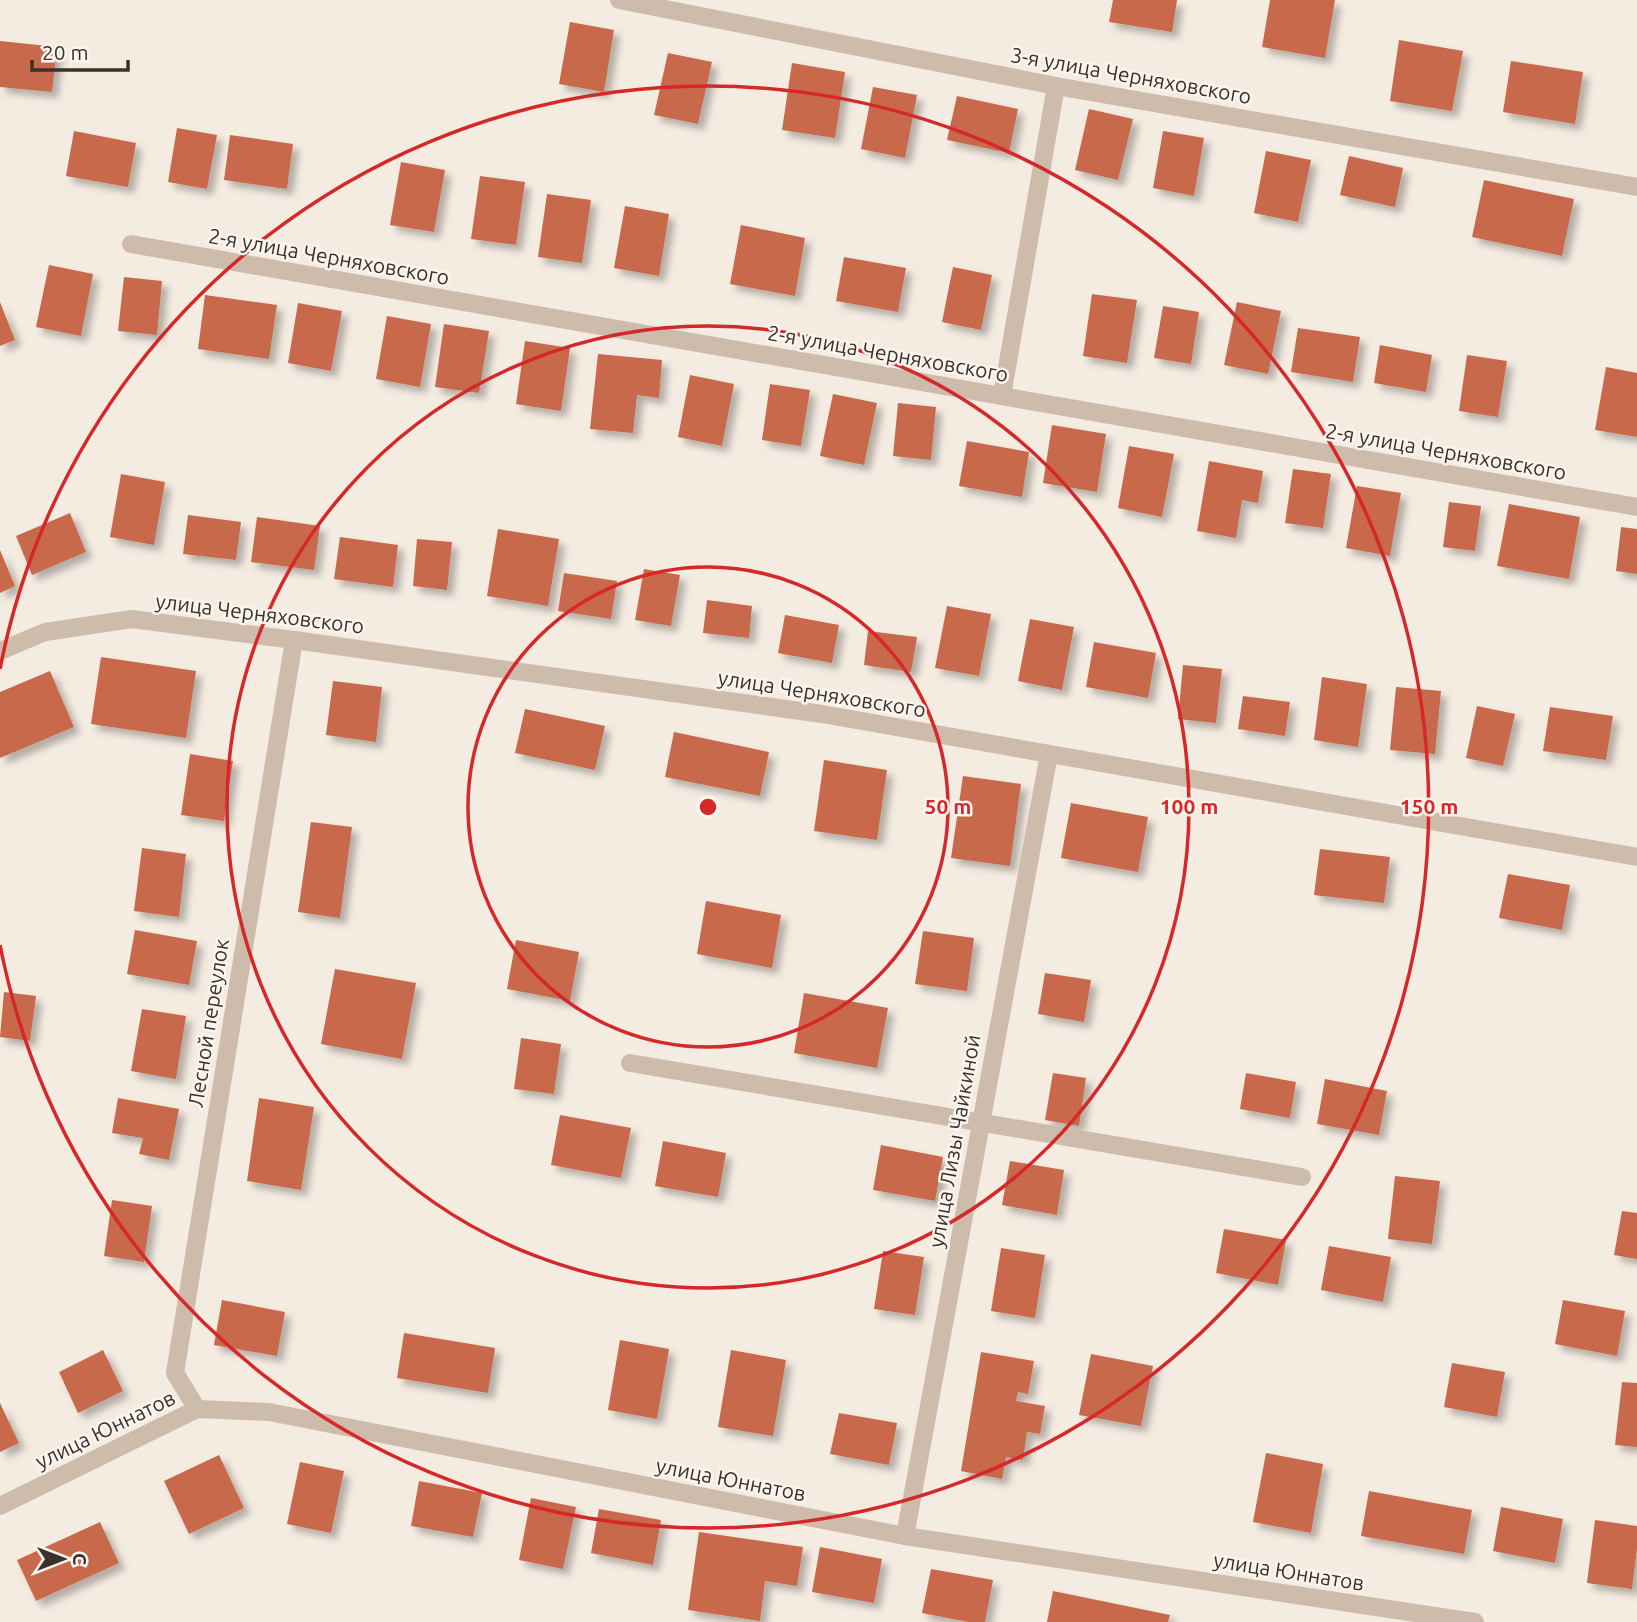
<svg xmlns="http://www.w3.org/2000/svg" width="1637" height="1622" font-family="Ubuntu,sans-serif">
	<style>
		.building { fill: #c8694b; filter: url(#shadow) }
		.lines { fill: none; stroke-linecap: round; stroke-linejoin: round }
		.minor { stroke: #cdbbac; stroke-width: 18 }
		.ring { fill: none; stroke: #d62828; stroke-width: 3.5 }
		.labels { text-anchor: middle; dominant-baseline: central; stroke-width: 5; stroke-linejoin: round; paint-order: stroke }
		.street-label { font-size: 21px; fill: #3b302b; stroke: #fbf5ee }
		.centre { fill: #d62828; stroke: #fbf5ee; stroke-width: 3.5 }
		.ring-label { font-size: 21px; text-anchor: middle; font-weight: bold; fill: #d62828; stroke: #fbf5ee; stroke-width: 5; stroke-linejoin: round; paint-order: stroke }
	</style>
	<defs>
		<filter id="shadow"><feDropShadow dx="6" dy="6" stdDeviation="3.5" flood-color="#0004"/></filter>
	</defs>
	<rect width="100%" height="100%" fill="#f4ebe1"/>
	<g class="building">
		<path d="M1113,0h64l-5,32 -63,-10z"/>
		<path d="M1270,0h65l-10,58 -63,-11z"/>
		<path d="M570,22l44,8 -10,62 -45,-8z"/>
		<path d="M1399,40l64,11 -11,60 -62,-10z"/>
		<path d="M0,41l57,6 -5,45 -52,-5z"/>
		<path d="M668,53l44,9 -14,62 -44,-9z"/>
		<path d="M1511,61l72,11 -8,52 -72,-12z"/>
		<path d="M792,63l53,9 -10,66 -53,-8z"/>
		<path d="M873,87l44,8 -12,63 -44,-9z"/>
		<path d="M957,96l61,13 -9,44 -62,-13z"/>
		<path d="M1089,109l44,10 -15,61 -43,-10z"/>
		<path d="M177,128l40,7 -10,54 -39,-7z"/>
		<path d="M74,131l62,12 -8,44 -62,-11z"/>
		<path d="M1163,131l41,7 -10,58 -41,-8z"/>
		<path d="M230,135l63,9 -6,45 -63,-9z"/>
		<path d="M1266,151l45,9 -13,62 -44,-9z"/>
		<path d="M1349,156l54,12 -8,39 -55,-12z"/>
		<path d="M401,162l44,8 -11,62 -44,-7z"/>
		<path d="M480,176l45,6 -9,63 -45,-6z"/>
		<path d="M1484,180l90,19 -12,57 -90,-19z"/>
		<path d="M547,194l44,6 -9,63 -44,-6z"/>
		<path d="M625,206l44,8 -10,62 -45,-8z"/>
		<path d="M741,225l64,13 -10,58 -65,-12z"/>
		<path d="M844,257l62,11 -8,44 -62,-11z"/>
		<path d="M49,265l44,9 -12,62 -45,-9z"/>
		<path d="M953,267l39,8 -11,55 -39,-8z"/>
		<path d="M124,277l38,4 -5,54 -39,-4z"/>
		<path d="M1092,294l45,6 -10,63 -44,-7z"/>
		<path d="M205,295l72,10 -8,54 -71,-10z"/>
		<path d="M0,302l15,38 -15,6z"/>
		<path d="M1237,302l44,9 -13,63 -44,-9z"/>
		<path d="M298,303l44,8 -11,60 -43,-8z"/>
		<path d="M1163,306l36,6 -8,52 -37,-6z"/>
		<path d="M387,316l44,8 -11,63 -44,-8z"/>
		<path d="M444,324l45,7 -10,62 -44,-6z"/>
		<path d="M1298,328l62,9 -7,45 -62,-10z"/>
		<path d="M525,341l45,7 -9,63 -45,-7z"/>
		<path d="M1380,345l52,10 -6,37 -52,-9z"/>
		<path d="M598,354l64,6 -3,38 -22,-3 -4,38 -43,-4z"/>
		<path d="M1467,355l40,6 -9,56 -39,-6z"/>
		<path d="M1606,367l31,6v64l-42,-7z"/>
		<path d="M690,375l44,9 -12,62 -44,-9z"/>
		<path d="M770,384l40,6 -9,56 -39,-6z"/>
		<path d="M833,394l44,9 -13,62 -44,-9z"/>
		<path d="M898,403l38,4 -5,53 -38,-4z"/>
		<path d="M1052,425l54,9 -9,58 -54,-9z"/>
		<path d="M967,441l62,11 -7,45 -63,-11z"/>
		<path d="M1129,446l45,8 -12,63 -44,-9z"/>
		<path d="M1209,461l54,10 -5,32 -16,-3 -6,38 -39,-7z"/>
		<path d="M1293,469l38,5 -8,54 -38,-5z"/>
		<path d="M121,474l44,8 -11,63 -44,-8z"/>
		<path d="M1357,486l44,7 -11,63 -44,-8z"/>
		<path d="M1449,502l32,4 -6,45 -32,-4z"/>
		<path d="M1509,504l71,13 -11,62 -72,-13z"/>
		<path d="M70,513l16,39 -54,23 -16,-39z"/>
		<path d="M188,515l53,7 -5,38 -53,-6z"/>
		<path d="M257,517l63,9 -6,44 -63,-8z"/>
		<path d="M1621,527l16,2v45l-21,-3z"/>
		<path d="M498,529l61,10 -11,67 -61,-10z"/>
		<path d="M340,537l58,8 -5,42 -59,-8z"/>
		<path d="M417,539l35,3 -5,48 -34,-4z"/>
		<path d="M0,550l15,36 -15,7z"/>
		<path d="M644,569l36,6 -9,51 -36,-6z"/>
		<path d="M564,573l53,8 -6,38 -53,-8z"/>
		<path d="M707,600l45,6 -3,32 -46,-5z"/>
		<path d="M947,606l44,8 -12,62 -44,-8z"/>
		<path d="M785,615l54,10 -7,38 -54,-10z"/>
		<path d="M1030,619l44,8 -12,63 -44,-9z"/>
		<path d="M868,631l49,6 -6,35 -47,-7z"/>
		<path d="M1094,642l62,11 -8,45 -62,-11z"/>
		<path d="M101,657l95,14 -10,67 -95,-14z"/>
		<path d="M1183,665l39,4 -6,54 -38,-4z"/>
		<path d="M50,671l24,56 -74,31v-66z"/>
		<path d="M1322,677l45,7 -9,63 -44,-7z"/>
		<path d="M333,681l49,6 -6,55 -50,-7z"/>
		<path d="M1396,687l45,4 -6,63 -45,-4z"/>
		<path d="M1243,696l47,6 -5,34 -47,-7z"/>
		<path d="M1477,706l38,8 -12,52 -37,-8z"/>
		<path d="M1550,707l63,9 -7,44 -63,-9z"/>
		<path d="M525,709l80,17 -10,44 -80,-17z"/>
		<path d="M674,732l95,20 -9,44 -95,-19z"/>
		<path d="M190,754l43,7 -9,60 -43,-6z"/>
		<path d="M824,760l63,10 -10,70 -63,-9z"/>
		<path d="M963,776l58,8 -11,82 -59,-8z"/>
		<path d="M1071,803l77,14 -10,55 -77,-14z"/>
		<path d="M311,822l41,5 -12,91 -42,-6z"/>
		<path d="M142,848l44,6 -7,63 -45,-6z"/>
		<path d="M1320,849l70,8 -6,46 -70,-8z"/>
		<path d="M1508,874l62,11 -8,45 -63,-12z"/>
		<path d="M706,901l75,14 -9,53 -75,-14z"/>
		<path d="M135,930l62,11 -8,44 -62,-11z"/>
		<path d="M923,931l51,7 -7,53 -52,-7z"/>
		<path d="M516,940l63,12 -9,49 -63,-12z"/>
		<path d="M335,969l81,14 -14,76 -81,-15z"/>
		<path d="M1045,973l46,7 -7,42 -46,-8z"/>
		<path d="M4,992l32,4 -6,45 -30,-4z"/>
		<path d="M804,993l84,15 -11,60 -83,-15z"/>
		<path d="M142,1009l44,7 -10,63 -45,-8z"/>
		<path d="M521,1038l40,6 -7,50 -40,-5z"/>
		<path d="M1053,1073l33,5 -7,48 -34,-6z"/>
		<path d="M1246,1073l50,9 -6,36 -50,-9z"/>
		<path d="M1325,1079l62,12 -8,44 -62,-11z"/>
		<path d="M118,1098l61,11 -10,51 -30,-6 4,-16 -31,-5z"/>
		<path d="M259,1098l55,9 -13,83 -54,-9z"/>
		<path d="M560,1115l71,13 -10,50 -70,-13z"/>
		<path d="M663,1141l63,12 -8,44 -63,-11z"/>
		<path d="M881,1145l62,12 -8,44 -62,-11z"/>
		<path d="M1010,1161l54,9 -7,45 -55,-10z"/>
		<path d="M1395,1176l45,5 -8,63 -44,-5z"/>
		<path d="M112,1200l40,6 -8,56 -40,-6z"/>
		<path d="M1622,1211l15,2v46l-23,-4z"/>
		<path d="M1224,1229l62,11 -8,45 -62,-12z"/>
		<path d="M1329,1246l62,11 -8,45 -62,-12z"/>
		<path d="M1001,1248l44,7 -10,63 -44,-7z"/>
		<path d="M883,1251l41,6 -9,58 -41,-6z"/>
		<path d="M222,1300l63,12 -8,44 -63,-11z"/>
		<path d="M1563,1300l62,11 -8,45 -62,-12z"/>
		<path d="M404,1333l91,15 -7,45 -91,-15z"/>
		<path d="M620,1340l49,9 -12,70 -49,-9z"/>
		<path d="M103,1350l20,41 -45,22 -19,-41z"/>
		<path d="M731,1350l55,10 -13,76 -55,-9z"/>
		<path d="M981,1352l53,9 -6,33 -10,-2 -2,9 29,5 -5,28 -13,-2 -4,28 -17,-3 -4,22 -41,-8z"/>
		<path d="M1091,1354l62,12 -12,60 -62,-11z"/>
		<path d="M1452,1363l53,9 -8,45 -53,-10z"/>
		<path d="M1622,1382l15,1v64l-22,-2z"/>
		<path d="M0,1403l19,40 -19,9z"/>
		<path d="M839,1413l58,10 -8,42 -59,-11z"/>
		<path d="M1266,1453l57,11 -12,69 -58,-11z"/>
		<path d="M219,1455l25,53 -55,26 -25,-53z"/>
		<path d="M300,1462l44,9 -13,62 -44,-9z"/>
		<path d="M419,1481l63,12 -9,44 -62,-11z"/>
		<path d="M1369,1491l103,19 -8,44 -103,-18z"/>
		<path d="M531,1498l45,9 -13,62 -44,-9z"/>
		<path d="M1501,1507l62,12 -8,44 -62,-12z"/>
		<path d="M599,1509l62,11 -8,45 -62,-12z"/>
		<path d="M1595,1520l42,6v22l-5,41 -45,-6z"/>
		<path d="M100,1522l19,41 -83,38 -19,-41z"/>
		<path d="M699,1532l104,15 -6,39 -32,-5 -5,40 -72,-11z"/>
		<path d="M820,1547l62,12 -8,44 -62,-11z"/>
		<path d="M931,1569l62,11 -8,42h-16l-47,-9z"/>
		<path d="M1053,1591l117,24 -2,7h-121z"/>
	</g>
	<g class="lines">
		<g class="minor">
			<path d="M619,0l437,86 581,101"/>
			<path d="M131,244l1506,263"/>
			<path d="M1002,396l54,-310"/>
			<path d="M0,651l45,-19 87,-13 162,21 528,74 815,143"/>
			<path d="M630,1063l672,114"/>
			<path d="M197,1409l-22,-36 119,-733"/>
			<path d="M0,1506l197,-97 72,3 636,124 570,86"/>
			<path d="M905,1536l144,-782"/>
		</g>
	</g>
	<g class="ring">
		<circle cx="708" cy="807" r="240"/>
		<circle cx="708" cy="807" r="481"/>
		<path d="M0 669A721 721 0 1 1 0 945"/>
	</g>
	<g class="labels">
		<g class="street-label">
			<text transform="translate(1131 75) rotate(10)">3-я улица Черняховского</text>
			<text transform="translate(329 256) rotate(10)">2-я улица Черняховского</text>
			<text transform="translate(888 353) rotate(10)">2-я улица Черняховского</text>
			<text transform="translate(1446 451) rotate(10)">2-я улица Черняховского</text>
			<text transform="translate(260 613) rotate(7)">улица Черняховского</text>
			<text transform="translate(822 693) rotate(9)">улица Черняховского</text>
			<text transform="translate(208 1023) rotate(-81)">Лесной переулок</text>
			<text transform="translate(954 1141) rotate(-80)">улица Лизы Чайкиной</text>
			<text transform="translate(105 1429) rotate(-26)">улица Юннатов</text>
			<text transform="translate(731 1479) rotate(11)">улица Юннатов</text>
			<text transform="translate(1289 1571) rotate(9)">улица Юннатов</text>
		</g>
	</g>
	<circle cx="708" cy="807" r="10" class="centre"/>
	<g class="ring-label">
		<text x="948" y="814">50 m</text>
		<text x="1189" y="814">100 m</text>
		<text x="1429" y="814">150 m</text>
	</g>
	<g transform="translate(63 1559) rotate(90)" stroke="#fbf5ee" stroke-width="5" paint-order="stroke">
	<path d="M0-5L12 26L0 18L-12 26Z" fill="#3b302b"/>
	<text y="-10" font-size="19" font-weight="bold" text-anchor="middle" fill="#3b302b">С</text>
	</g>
	<path d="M32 60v10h96v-10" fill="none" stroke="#3b302b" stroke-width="3.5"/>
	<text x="42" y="60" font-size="21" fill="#3b302b" stroke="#fbf5ee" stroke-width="5" paint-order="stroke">20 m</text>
</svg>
